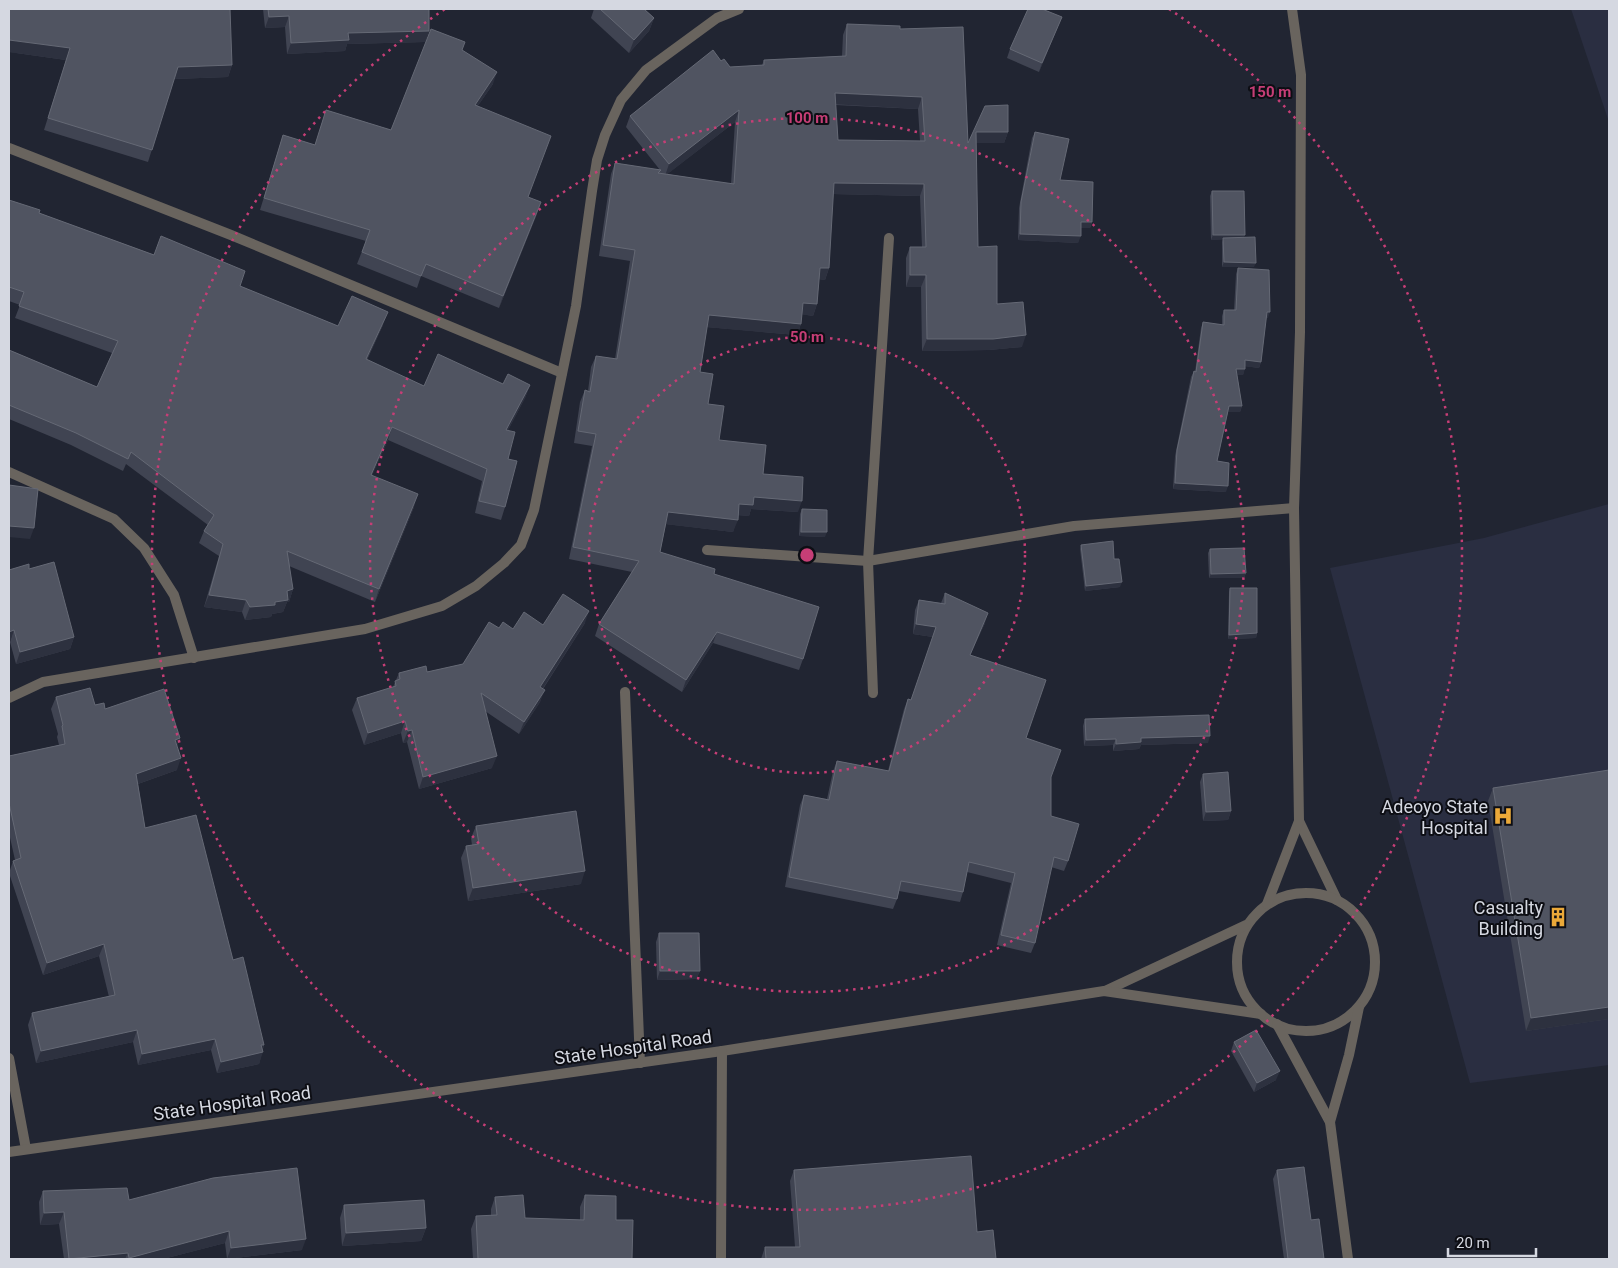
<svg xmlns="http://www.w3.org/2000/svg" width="1618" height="1268" font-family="Roboto,sans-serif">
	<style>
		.built { fill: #2a2e41 }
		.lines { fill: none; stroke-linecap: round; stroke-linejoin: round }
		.minor { stroke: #69645e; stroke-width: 10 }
		.wall { fill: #404452; fill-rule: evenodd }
		.shaded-wall { fill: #2d313f }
		.building { fill: #505461; stroke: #656975; fill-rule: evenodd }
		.ring { fill: none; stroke: #c63e76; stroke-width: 2.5; stroke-dasharray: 2.5 5 }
		.labels { text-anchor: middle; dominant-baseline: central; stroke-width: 4; stroke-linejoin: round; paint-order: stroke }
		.poi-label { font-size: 18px; fill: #d5d8e1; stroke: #0d0e14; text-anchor: end }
		.street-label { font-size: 18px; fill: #d5d8e1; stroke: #0d0e14 }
		.centre { fill: #c63e76; stroke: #0d0e14; stroke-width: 2.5 }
		.ring-label { font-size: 15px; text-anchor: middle; font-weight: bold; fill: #c63e76; stroke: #0d0e14; stroke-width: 4; stroke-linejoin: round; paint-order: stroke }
	</style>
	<rect width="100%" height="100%" fill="#212532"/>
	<g class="built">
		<path d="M1571,9h38v113z"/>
		<path d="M1609,504v561l-139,18 -140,-515 154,-30z"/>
	</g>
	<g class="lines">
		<g class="minor">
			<path d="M9,148l222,87 331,138"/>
			<path d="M9,472l105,47 30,29 30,47 20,63"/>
			<path d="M707,550l161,11 206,-35 220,-18"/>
			<path d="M625,692l15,371"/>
			<path d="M873,693l-5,-132 21,-323"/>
			<path d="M9,698l34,-16 322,-53 77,-23 34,-20 28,-23 17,-18 13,-35 42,-204 16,-115 5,-31 8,-25 16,-35 25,-30 71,-52 22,-9"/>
			<path d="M1299,821l38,79"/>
			<circle cx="1306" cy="962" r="69"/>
			<path d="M1267,904l32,-83 -5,-313 6,-176 1,-257 -9,-66"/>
			<path d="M1105,991l141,-66"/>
			<path d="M1277,1024l53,98 18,137"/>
			<path d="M9,1058l17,91"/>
			<path d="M1330,1122l19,-67 10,-48"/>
			<path d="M9,1152l713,-101 382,-60 157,23"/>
			<path d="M721,1259l1,-208"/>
		</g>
	</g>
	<g class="wall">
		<path d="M263,9h166v22l-4,11 -78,2 -2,7 -58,3 -2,-27 -20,1z"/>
		<path d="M594,9h50l10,9 -5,13 -20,22 -38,-35z"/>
		<path d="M1062,17l-23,55 -32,-14 3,-9z"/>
		<path d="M847,24l53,5 68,114 40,-11 -4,11h-28l2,104 19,57 25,43 -33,3 -67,1 -1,-64h-15v-29l4,-11h12l-2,-51 -87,-2 -4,74 -4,12 -6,-1 -2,25 -4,12 -11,-2 -1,10 -4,11 -90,-8 -7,45 8,32 11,36 44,34 35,38 -47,-3 -2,7 -11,-1 -5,17 -67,-8 -6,28 54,22 89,85 -4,11 -86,-27 -31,49 -87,-56 4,-12 33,-52 -63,-13 23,-113 -18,-3 6,-41 5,-12 3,1 3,-24 5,-11 19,3 15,-98 -31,-5 12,-82 4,-11 45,7 -34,-43 4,-11 91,-55 9,6 32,-2 2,-5 78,-4 1,-21zM836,105l82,4 2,32 -82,-1zM735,122l-4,62 -64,-10z"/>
		<path d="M462,50l31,34 -16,23 60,107 -38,94 -78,-32 -4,12 -60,-24 9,-23 -106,-31 23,-75 32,10 11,-35 65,20z"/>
		<path d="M9,52l223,13 -4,12 -54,2 -26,83 -104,-32 22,-70z"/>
		<path d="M1035,132l25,48 32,42 -2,6h-9l-3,15 -60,-3 1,-32 13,-70z"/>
		<path d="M1212,191l32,46 10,30h-32v-25l1,-3 -12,1 -1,-44z"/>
		<path d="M9,200l30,13 201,73 98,40 45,-1 -16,35 57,26 79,-2 27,1 -5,13 -17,32v29l-3,48 -4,13 -26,-7 7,-32 -94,-41 -16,35 42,32 -39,95 -86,-36 4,23 -4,13h-2l-4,10 -11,2 -1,3 -26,3 -3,-8 -38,-5 15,-51 -20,-13 5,-12 4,-6 -82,-61 -3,7 -52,-26 -62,-26v-69l88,37 15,-34 -97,-35 5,-13 -11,-4z"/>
		<path d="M1238,268l30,50h-2l-5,44 -2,6 -14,-2 -2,9h-6l5,31 -2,6h-12l-11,49 9,31 -53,-3 2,-33 16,-79 3,-6 1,1 6,-44 2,-6 19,3v-9l2,-6h10l2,-36z"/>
		<path d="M802,509l23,28 -26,-1 1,-22z"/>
		<path d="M1081,545l33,14 6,28 -35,4 -5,-42z"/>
		<path d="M1210,549l36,24 -2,5h-35l-1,-25z"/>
		<path d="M29,569l45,68 -4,12 -54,15 -6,-22z"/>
		<path d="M1230,588l27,45 -1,5 -28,1 1,-47z"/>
		<path d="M945,593l40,30 -15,32 81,122v39l17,45 -4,10 -13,-4 -16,76 -4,10 -34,-8 14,-62 -44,-11 -4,20 -3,10 -61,-11 -2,8 -4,10 -108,-22 15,-82 4,-10 23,4 6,-28 4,-10 51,10 16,-62 4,-10 3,1 22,-63 -20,-3 2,-24 4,-10 22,3z"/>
		<path d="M585,623l-42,66 -3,13 -21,32 -34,-23 7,57 -73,21 -12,-47 -4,1 -2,-10 -37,12 -12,-35 5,-12 36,-11 6,-14 28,-1 36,-8 36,-36 14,1 30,-4z"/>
		<path d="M56,697l39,8 85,33 -3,8v24l-39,14 7,44 88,132 31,85 -5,19 -42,9 -6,-23 -73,15 -5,-23 -97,21 -8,-38 4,-12 77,-16 -10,-41 -56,19 -34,-102 4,-12 2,-1 -6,-27v-77l50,-11 -2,-8 1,-3 -7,-25z"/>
		<path d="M1085,719l123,24 -67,2 -2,4 -26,2v-6l-29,1 -1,-20z"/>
		<path d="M1203,774l28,37 -3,9 -25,1 -3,-39z"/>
		<path d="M1493,788l116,231 -83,12 -38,-230z"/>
		<path d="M476,826l105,58 -113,17 -7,-43 5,-12 6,-1 -1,-7z"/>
		<path d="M659,933l41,38 -4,8 -39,1 -1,-38z"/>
		<path d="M1234,1042l42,38 -22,12 -23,-41z"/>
		<path d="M794,1170l183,62 19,27h-235l4,-12h30l-5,-66z"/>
		<path d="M1277,1170l34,50 13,39h-40l-11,-80z"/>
		<path d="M43,1191l86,9 173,50 -75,9 -2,-16 -62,16h-99l-5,-35 -19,1 -1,-23z"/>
		<path d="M585,1195l31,25 16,39h-159l-2,-30 5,-13h15v-7l4,-12 30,21 55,2v-13z"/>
		<path d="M344,1205l82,23 -5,13 -79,5 -2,-28z"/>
	</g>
	<g class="shaded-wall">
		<path d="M289,16l-4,11 -20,1 4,-11z"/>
		<path d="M1062,17l-4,9 -19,46 3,-9z"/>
		<path d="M654,18l-5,13 -20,22 5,-13z"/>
		<path d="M429,31l-4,11 -78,2 -2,7 -58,3 4,-11 57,-10z"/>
		<path d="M9,40l61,8 -4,12 -57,-8z"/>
		<path d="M232,65l-4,12 -55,2 5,-12z"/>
		<path d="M497,72l-4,12 -23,33 5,-12z"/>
		<path d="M835,93l87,4 -4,12 -87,-5z"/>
		<path d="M739,110l-4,12 -70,54 4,-12z"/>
		<path d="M976,132h32l-4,11h-32z"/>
		<path d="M834,183l90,1 -4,12 -90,-2z"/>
		<path d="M541,202l-4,12 -38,94 4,-12z"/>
		<path d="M1081,222h11l-2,6h-12z"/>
		<path d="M1020,234l61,2 -3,7 -60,-3z"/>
		<path d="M1213,235h32l-2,4 -32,1z"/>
		<path d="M1224,262l32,1 -2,4h-32z"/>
		<path d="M820,268h9l-4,12 -9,-1z"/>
		<path d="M910,275h16l-5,12h-15z"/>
		<path d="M803,303l14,1 -4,12 -14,-2z"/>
		<path d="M388,312l-5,13 -22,46 5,-12z"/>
		<path d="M1267,312h3l-2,6h-3z"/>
		<path d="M709,315l92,9 -4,11 -92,-8z"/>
		<path d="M1026,335l-4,12 -33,3 -67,1 5,-12z"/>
		<path d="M1245,360l16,2 -2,6 -16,-2z"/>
		<path d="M1236,369h9l-2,6h-9z"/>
		<path d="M530,385l-5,13 -23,44 4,-12z"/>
		<path d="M1229,406h13l-2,6h-13z"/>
		<path d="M392,427l-4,13 -21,47 4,-12z"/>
		<path d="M1175,483l53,3 -2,6 -53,-3z"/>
		<path d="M418,494l-4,13 -39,95 4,-13z"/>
		<path d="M754,497l48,4 -4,11 -47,-3 -2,7 -14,-1 4,-11z"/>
		<path d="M668,512l70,8 -5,12 -69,-8z"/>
		<path d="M9,526l25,2 -4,11 -21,-2z"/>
		<path d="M801,532h26l-2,5 -26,-1z"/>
		<path d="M1246,573l-2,5h-35l2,-4z"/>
		<path d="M1122,582l-2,5 -35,4 1,-5z"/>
		<path d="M293,589l-4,13h-2l-4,10 -11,2 -1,3 -26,3 5,-13 37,-16z"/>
		<path d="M209,595l37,5 -4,12 -38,-5z"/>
		<path d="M589,611l-4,12 -49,76 4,-12z"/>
		<path d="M988,613l-3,10 -19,42 4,-10z"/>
		<path d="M916,624l20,3 -3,10 -20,-3z"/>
		<path d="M14,630l-4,12h-1v-10z"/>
		<path d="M717,632l-4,11 -31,49 4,-12z"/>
		<path d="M1257,633l-1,5 -28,1 1,-4z"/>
		<path d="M74,637l-4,12 -54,15 4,-12z"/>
		<path d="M545,690l-5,12 -21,32 5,-12z"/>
		<path d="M405,721l-4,12 -37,12 4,-12z"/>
		<path d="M412,730l-5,12 -4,1 5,-12z"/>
		<path d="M1210,736l-2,7 -67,2 -2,4 -26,2 3,-7 25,-6z"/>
		<path d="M180,738l-4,12 -1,-10z"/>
		<path d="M1116,739l-3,6 -29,1 2,-6z"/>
		<path d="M497,756l-5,12 -73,21 4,-12z"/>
		<path d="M181,758l-4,12 -45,16 4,-12z"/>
		<path d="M1231,811l-3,9 -25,1 3,-9z"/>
		<path d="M585,871l-4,13 -113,17 5,-13z"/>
		<path d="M104,944l-5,12 -56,19 4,-12z"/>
		<path d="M660,971h40l-4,8 -39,1z"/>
		<path d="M1609,1007v12l-83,12 5,-13z"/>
		<path d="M137,1030l-4,12 -97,21 5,-12z"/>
		<path d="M215,1039l-4,11 -73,15 4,-11z"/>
		<path d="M261,1045h3l-3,8 2,-1 -4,12 -42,9 4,-11z"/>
		<path d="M1280,1071l-4,9 -22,12 3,-9z"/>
		<path d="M64,1212l-5,12 -19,1 4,-12z"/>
		<path d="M426,1228l-5,13 -79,5 4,-13z"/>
		<path d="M229,1231l-4,12 -62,16h-35l1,-1z"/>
		<path d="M306,1239l-4,11 -75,9 4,-11z"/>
		<path d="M128,1253l-3,6h-56z"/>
	</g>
	<g class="building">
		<path d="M9,9h221l2,56 -54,2 -26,83 -104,-32 22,-70 -61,-8z"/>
		<path d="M268,9h161v22l-81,2 1,7 -58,3 -2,-27 -20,1z"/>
		<path d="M600,9h44l10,9 -20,22z"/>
		<path d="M1028,9h14l20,8 -20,46 -32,-14z"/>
		<path d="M847,24l53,2v3l63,-2 5,116 17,-37 23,-1v27h-32l2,115 19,-1v58l26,-2 3,33 -33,4h-66l-1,-64h-16v-28h16l-2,-63 -90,-1 -5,85h-9l-3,36 -14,-1 -2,21 -92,-9 -9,57 13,2 -5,30 16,2 -5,34 47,5 -3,29 40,3 -1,24 -48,-4 -1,8 -14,-1 -1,16 -70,-8 -8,40 55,17 -1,5 105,33 -16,52 -86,-27 -31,48 -87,-56 40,-63 -66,-14 23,-113 -18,-3 7,-41 5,2 6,-36 21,3 18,-109 -32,-5 12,-82 46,7 -3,3 76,11 5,-74 -70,54 -39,-48 83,-66 8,11 3,-2 6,8 34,-2v-5l82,-4zM835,93l87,4 3,44 -87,-1z"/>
		<path d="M431,29l34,13 -3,8 35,22 -22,33 76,31 -23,61 13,5 -38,94 -77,-32 -5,12 -59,-24 8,-22 -106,-32 19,-63 32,10 11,-35 65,20z"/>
		<path d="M1035,132l34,7 -9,41 33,2 -1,40h-11v14l-61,-2 1,-32z"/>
		<path d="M1212,191h32l1,44h-32z"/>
		<path d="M9,200l31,10 -1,3 115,42 7,-19 84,35 -5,15 98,40 14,-30 36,16 -22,47 58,27 14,-32 65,30 5,-10 22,11 -24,45 9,2 -7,27 9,2 -12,46 -26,-6 8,-32 -95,-42 -21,48 47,19 -39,95 -92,-38 6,38 -6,2 1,9 -13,2v3l-25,2 -4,-7 -37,-5 14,-51 -19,-13 10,-16 -83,-63 -3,7 -52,-26 -67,-28v-55l88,37 21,-46 -99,-35 5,-14 -15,-5z"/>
		<path d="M1255,237l1,26 -32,-1 -1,-24z"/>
		<path d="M1238,268l31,2 1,42h-3l-6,50 -16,-2v9h-9l6,37h-13l-12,55 12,2 -1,23 -53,-3 2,-33 17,-79 2,1 7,-50 21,3v-15h12z"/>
		<path d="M9,485l29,4 -4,39 -25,-2z"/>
		<path d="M802,509l25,1v22h-26z"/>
		<path d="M1113,541l1,18h5l3,23 -36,4 -5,-41z"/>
		<path d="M1244,548l2,25 -35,1 -1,-25z"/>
		<path d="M54,562l20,75 -54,15 -6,-22 -5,2v-62l20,-6v5z"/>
		<path d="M1230,588h27v45l-28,2z"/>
		<path d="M945,593l43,20 -18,42 76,25 -20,58 35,12 -10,27v39l28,8 -11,37 -14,-4 -19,86 -34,-8 14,-62 -46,-11 -6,30 -62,-11 -4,18 -108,-22 15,-82 25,5 8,-39 52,10 19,-72 3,1 25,-73 -20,-3 3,-24 26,4z"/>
		<path d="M563,594l26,17 -49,76 5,3 -21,32 -43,-29 16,63 -74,21 -11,-47 -4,1 -3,-10 -37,12 -11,-35 39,-12 -1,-5 5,-2 -1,-6 27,-7 1,6 36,-8 26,-42 10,6 4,-6 10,7 11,-17 19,13z"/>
		<path d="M90,688l5,17 9,-2 1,6 59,-20 16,49 -5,2 6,18 -45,16 9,54 51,-13 37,145 10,-3 21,88h-3l2,7 -42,10 -6,-23 -73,15 -5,-24 -96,21 -9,-38 83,-18 -11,-51 -57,19 -34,-102 8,-3 -12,-55v-47l56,-12 -3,-18 1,-1 -7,-28z"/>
		<path d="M1209,715l1,21 -69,2v4l-25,2v-5l-30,1 -1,-21z"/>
		<path d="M1609,770v237l-78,11 -38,-230z"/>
		<path d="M1228,772l3,39 -25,1 -3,-38z"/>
		<path d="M576,811l9,60 -112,17 -7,-42 13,-2 -3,-18z"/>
		<path d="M659,933h40l1,38h-40z"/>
		<path d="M1256,1030l24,41 -23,12 -23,-41z"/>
		<path d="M971,1156l6,76 16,-2 3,29h-230l-1,-12h35l-6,-77z"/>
		<path d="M1304,1167l7,53 8,-1 5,40h-36l-11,-89z"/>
		<path d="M297,1168l9,71 -75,9 -2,-17 -100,27 -1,-5 -59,6 -5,-47 -20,1 -1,-22 84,-3 2,12 84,-22z"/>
		<path d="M523,1195l2,23 59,2 1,-25 31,1v24h17l-1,39h-154l-2,-43 21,-1 -2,-18z"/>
		<path d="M424,1200l2,28 -80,5 -2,-28z"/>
	</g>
	<g class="ring">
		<circle cx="807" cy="555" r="218"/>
		<circle cx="807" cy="555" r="437"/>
		<path d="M1169 9A655 655 0 1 1 445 9"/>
	</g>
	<defs>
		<symbol id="hospital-bare" viewBox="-9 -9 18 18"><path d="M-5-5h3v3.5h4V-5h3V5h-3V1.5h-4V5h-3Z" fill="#eba939" stroke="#0d0e14" stroke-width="2.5" paint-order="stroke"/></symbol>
		<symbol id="building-bare" viewBox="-9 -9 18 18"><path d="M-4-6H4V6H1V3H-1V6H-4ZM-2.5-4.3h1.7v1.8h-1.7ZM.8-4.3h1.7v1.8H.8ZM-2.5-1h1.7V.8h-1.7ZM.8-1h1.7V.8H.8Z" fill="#eba939" stroke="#0d0e14" stroke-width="2.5" paint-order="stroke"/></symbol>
	</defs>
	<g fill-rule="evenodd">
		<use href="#hospital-bare" x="1489" y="802" width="28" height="28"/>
		<use href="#building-bare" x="1544" y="903" width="28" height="28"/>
	</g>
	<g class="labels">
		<g class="poi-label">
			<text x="1488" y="806">Adeoyo State<tspan x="1488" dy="21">Hospital</tspan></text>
			<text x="1543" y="907">Casualty<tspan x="1543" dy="21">Building</tspan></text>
		</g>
		<g class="street-label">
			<text transform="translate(633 1047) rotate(-8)">State Hospital Road</text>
			<text transform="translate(232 1103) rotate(-8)">State Hospital Road</text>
		</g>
	</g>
	<circle cx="807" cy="555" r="8" class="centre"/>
	<g class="ring-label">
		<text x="1270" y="97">150 m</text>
		<text x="807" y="123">100 m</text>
		<text x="807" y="342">50 m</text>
	</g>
	<rect width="1618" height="1268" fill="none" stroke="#d5d8e1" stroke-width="20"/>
	<path d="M1448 1248v8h88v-8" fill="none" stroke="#d5d8e1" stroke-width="2.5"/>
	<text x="1456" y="1248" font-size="15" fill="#d5d8e1" stroke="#0d0e14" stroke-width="4" paint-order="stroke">20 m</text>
</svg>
